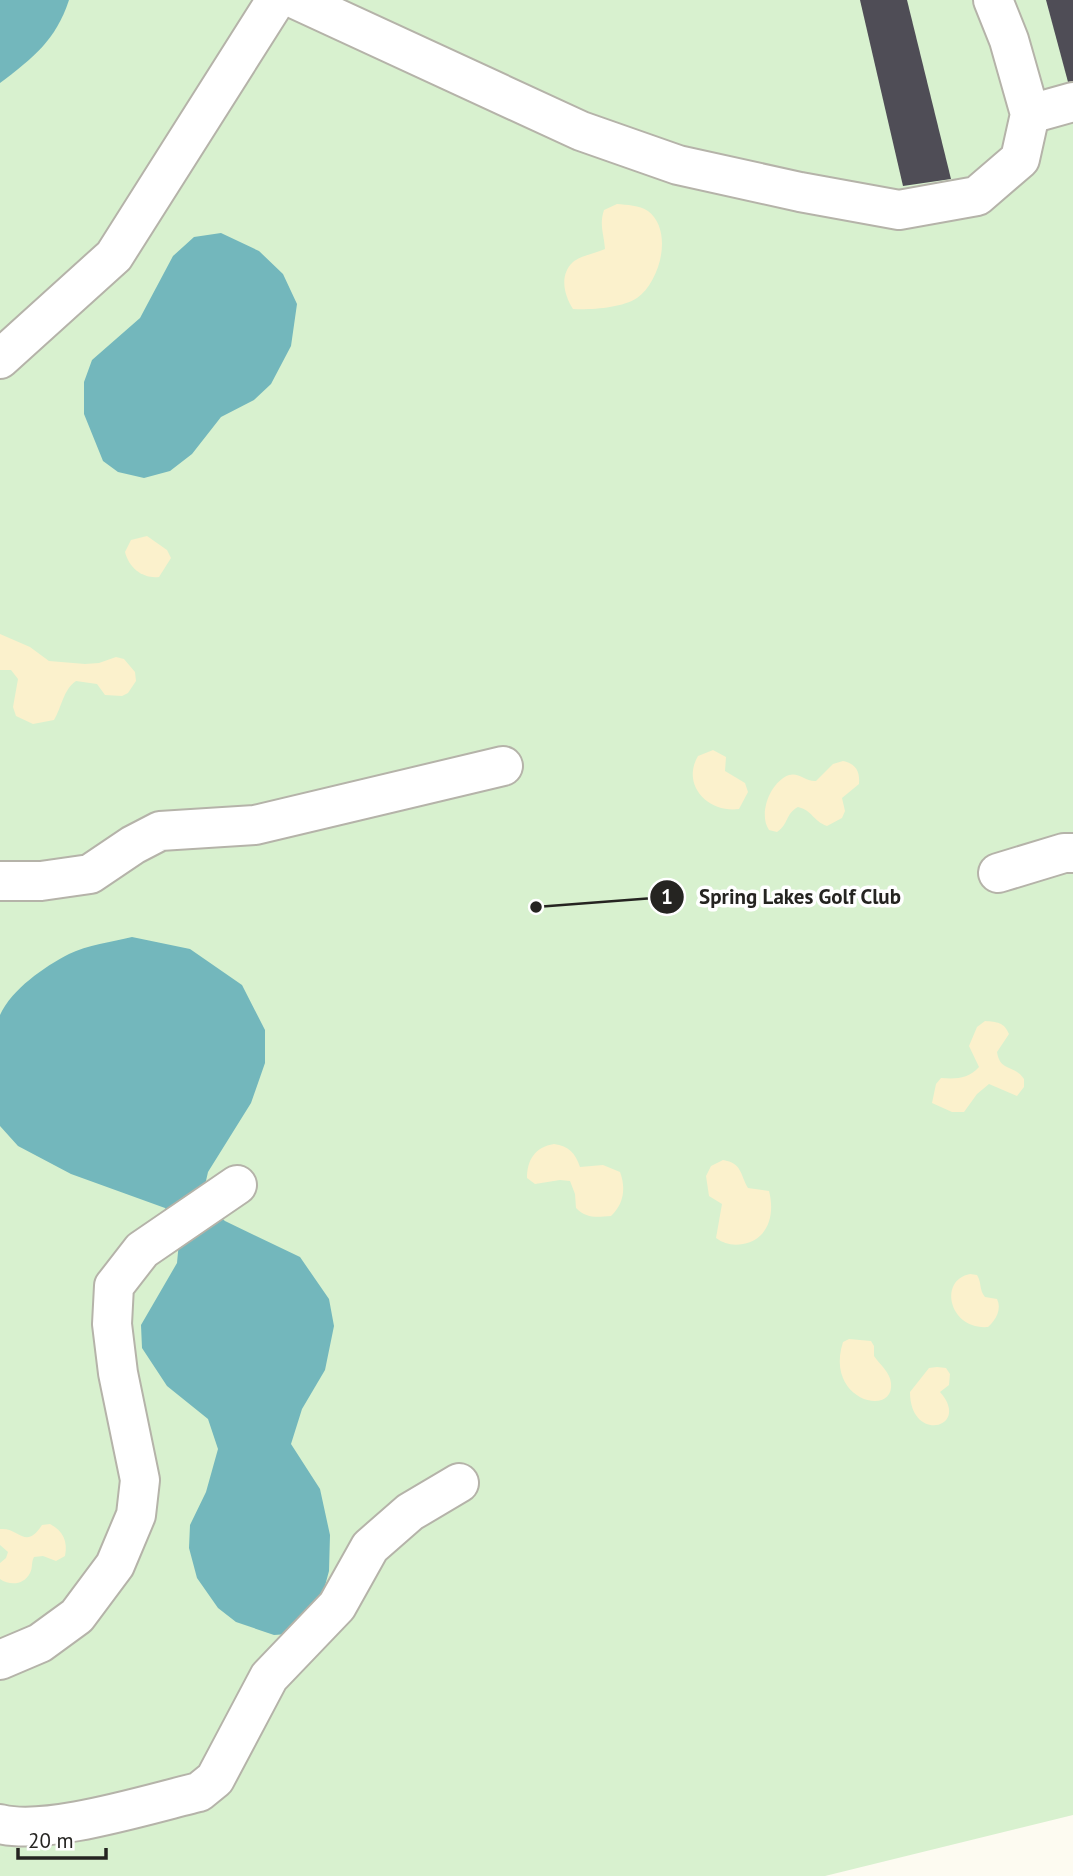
<svg xmlns="http://www.w3.org/2000/svg" width="1073" height="1876" font-family="'PT Sans',sans-serif">
	<style>
		.green { fill: #d8f1cf }
		.sand { fill: #fbf1cc }
		.water { fill: #73b7bc }
		.building { fill: #4f4d56 }
		.lines { fill: none; stroke-linecap: round; stroke-linejoin: round }
		.minor-casing { stroke: #b5b3a9; stroke-width: 42 }
		.minor { stroke: #fff; stroke-width: 38 }
		.leader { fill: none; stroke: #252421; stroke-width: 2.5 }
		.callout-dot { fill: #252421; stroke: #fff; stroke-width: 2.5 }
		.mark-label { font-size: 21px; text-anchor: middle; font-weight: bold; fill: #fff }
		.callout-label { font-size: 21px; text-anchor: middle; font-weight: bold; fill: #252421; stroke: #fff; stroke-width: 7; stroke-linejoin: round; paint-order: stroke }
	</style>
	<rect width="100%" height="100%" fill="#fdfbf1"/>
	<path class="green" d="M0,0h1073v1815l-248,61h-825z"/>
	<g class="sand">
		<path d="M617,204c10,1 22,1 31,7 26,20 12,71 -11,87 -15,10 -47,12 -64,11 -9,-14 -14,-34 0,-47 7,-6 23,-9 32,-13 -1,-15 -6,-24 -1,-39z"/>
		<path d="M147,536l20,14 4,8 -12,19c-16,2 -30,-9 -34,-25l6,-12z"/>
		<path d="M0,634l30,13 19,14 36,3 14,-1 17,-6 8,2 11,13 1,9 -8,12 -6,3 -17,-1 -8,-11 -21,-3c-13,9 -14,26 -22,39l-21,4 -17,-8 -3,-9 5,-28 -7,-9h-11z"/>
		<path d="M713,750l13,7 -1,14 20,12 3,9 -9,17c-31,4 -58,-24 -41,-53z"/>
		<path d="M843,761c13,3 17,10 16,23l-17,14 3,13 -3,7 -15,8c-14,-5 -15,-16 -29,-19 -13,7 -9,17 -21,25l-8,-2c-11,-16 1,-48 20,-55 10,-3 17,7 27,6l17,-17z"/>
		<path d="M985,1021c12,1 19,1 24,13l-12,18c3,20 17,12 27,27v8l-7,9 -28,-12 -12,10 -13,18h-12l-20,-9 4,-19 5,-6c15,1 27,1 38,-11l-10,-21 8,-19z"/>
		<path d="M554,1144c15,2 21,9 26,23l23,-2 17,7c6,16 4,32 -9,44 -14,1 -24,3 -35,-8l-1,-14 -5,-13 -10,-1 -25,4 -8,-6c0,-18 8,-31 27,-34z"/>
		<path d="M723,1160c19,3 17,14 25,28l21,3c6,23 0,48 -26,53 -10,2 -19,0 -27,-6l6,-34 -13,-8 -3,-20 5,-10z"/>
		<path d="M970,1274l7,1c5,8 2,15 8,22l12,2c5,10 -1,21 -9,28 -39,3 -50,-47 -18,-53z"/>
		<path d="M849,1339l22,2 3,5v10c6,9 16,16 17,27 4,35 -67,18 -48,-41z"/>
		<path d="M937,1367l9,1 4,6 -1,11 -9,7c32,36 -30,52 -30,0l19,-24z"/>
		<path d="M50,1524c13,7 18,17 15,32l-9,5 -13,-5 -9,1c-3,5 -1,11 -4,16 -6,12 -20,13 -30,6v-16l6,-5 2,-6 -8,-7v-16c20,-2 25,22 42,-4z"/>
	</g>
	<g class="water">
		<path d="M0,0h69c-13,40 -36,58 -69,83z"/>
		<path d="M221,233l38,18 24,23 14,30 -6,42 -20,38 -17,16 -33,17 -29,37 -22,17 -26,7 -26,-6 -15,-11 -19,-47v-32l8,-22 48,-42 33,-62 21,-19z"/>
		<path d="M132,937l58,12 52,36 23,45v33l-14,40 -43,69 -5,22 8,15 14,12 75,36 29,42 5,27 -9,44 -23,39 -11,35 29,45 10,46 -1,36 -6,22 -17,27 -18,14 -14,1 -38,-13 -18,-14 -21,-30 -8,-30 1,-23 16,-33 12,-43 -10,-30 -41,-33 -25,-38 -1,-23 36,-62 3,-32 -15,-23 -94,-34 -53,-28 -18,-20v-111c12,-26 44,-48 69,-61 18,-9 43,-12 63,-17z"/>
	</g>
	<g class="building">
		<path d="M860,0h47l44,179 -48,7z"/>
		<path d="M1046,0h27v81l-5,1z"/>
	</g>
	<g class="lines">
		<defs>
			<g id="minor">
				<path d="M297,0l284,131 97,34 122,27 99,18 78,-14 43,-37 10,-45 -21,-74 -16,-40"/>
				<path d="M1030,114l43,-12"/>
				<path d="M0,359l114,-103 162,-256"/>
				<path d="M998,873l66,-20h9"/>
				<path d="M0,881h41l49,-7 43,-29 27,-14 95,-6 248,-59"/>
				<path d="M0,1660l40,-17 37,-27 38,-51 21,-50 4,-35 -22,-107 -6,-49 2,-38 28,-36 95,-65"/>
				<path d="M0,1824c48,12 148,-20 199,-32l16,-13 54,-102 68,-71 33,-59 40,-35 49,-29"/>
			</g>
		</defs>
		<use href="#minor" class="minor-casing"/>
		<use href="#minor" class="minor"/>
	</g>
	<path class="leader" d="M536 907L667 897"/>
	<g class="callout-dot">
		<circle cx="536" cy="907" r="7"/>
		<circle cx="667" cy="897" r="18"/>
	</g>
	<g class="mark-label">
		<text x="667" y="904">1</text>
	</g>
	<g class="callout-label">
		<text x="800" y="904">Spring Lakes Golf Club</text>
	</g>
	<path d="M18 1848v10h88v-10" fill="none" stroke="#252421" stroke-width="3.5"/>
	<text x="28" y="1848" font-size="21" fill="#252421" stroke="#ffffff" stroke-width="5" paint-order="stroke">20 m</text>
</svg>
